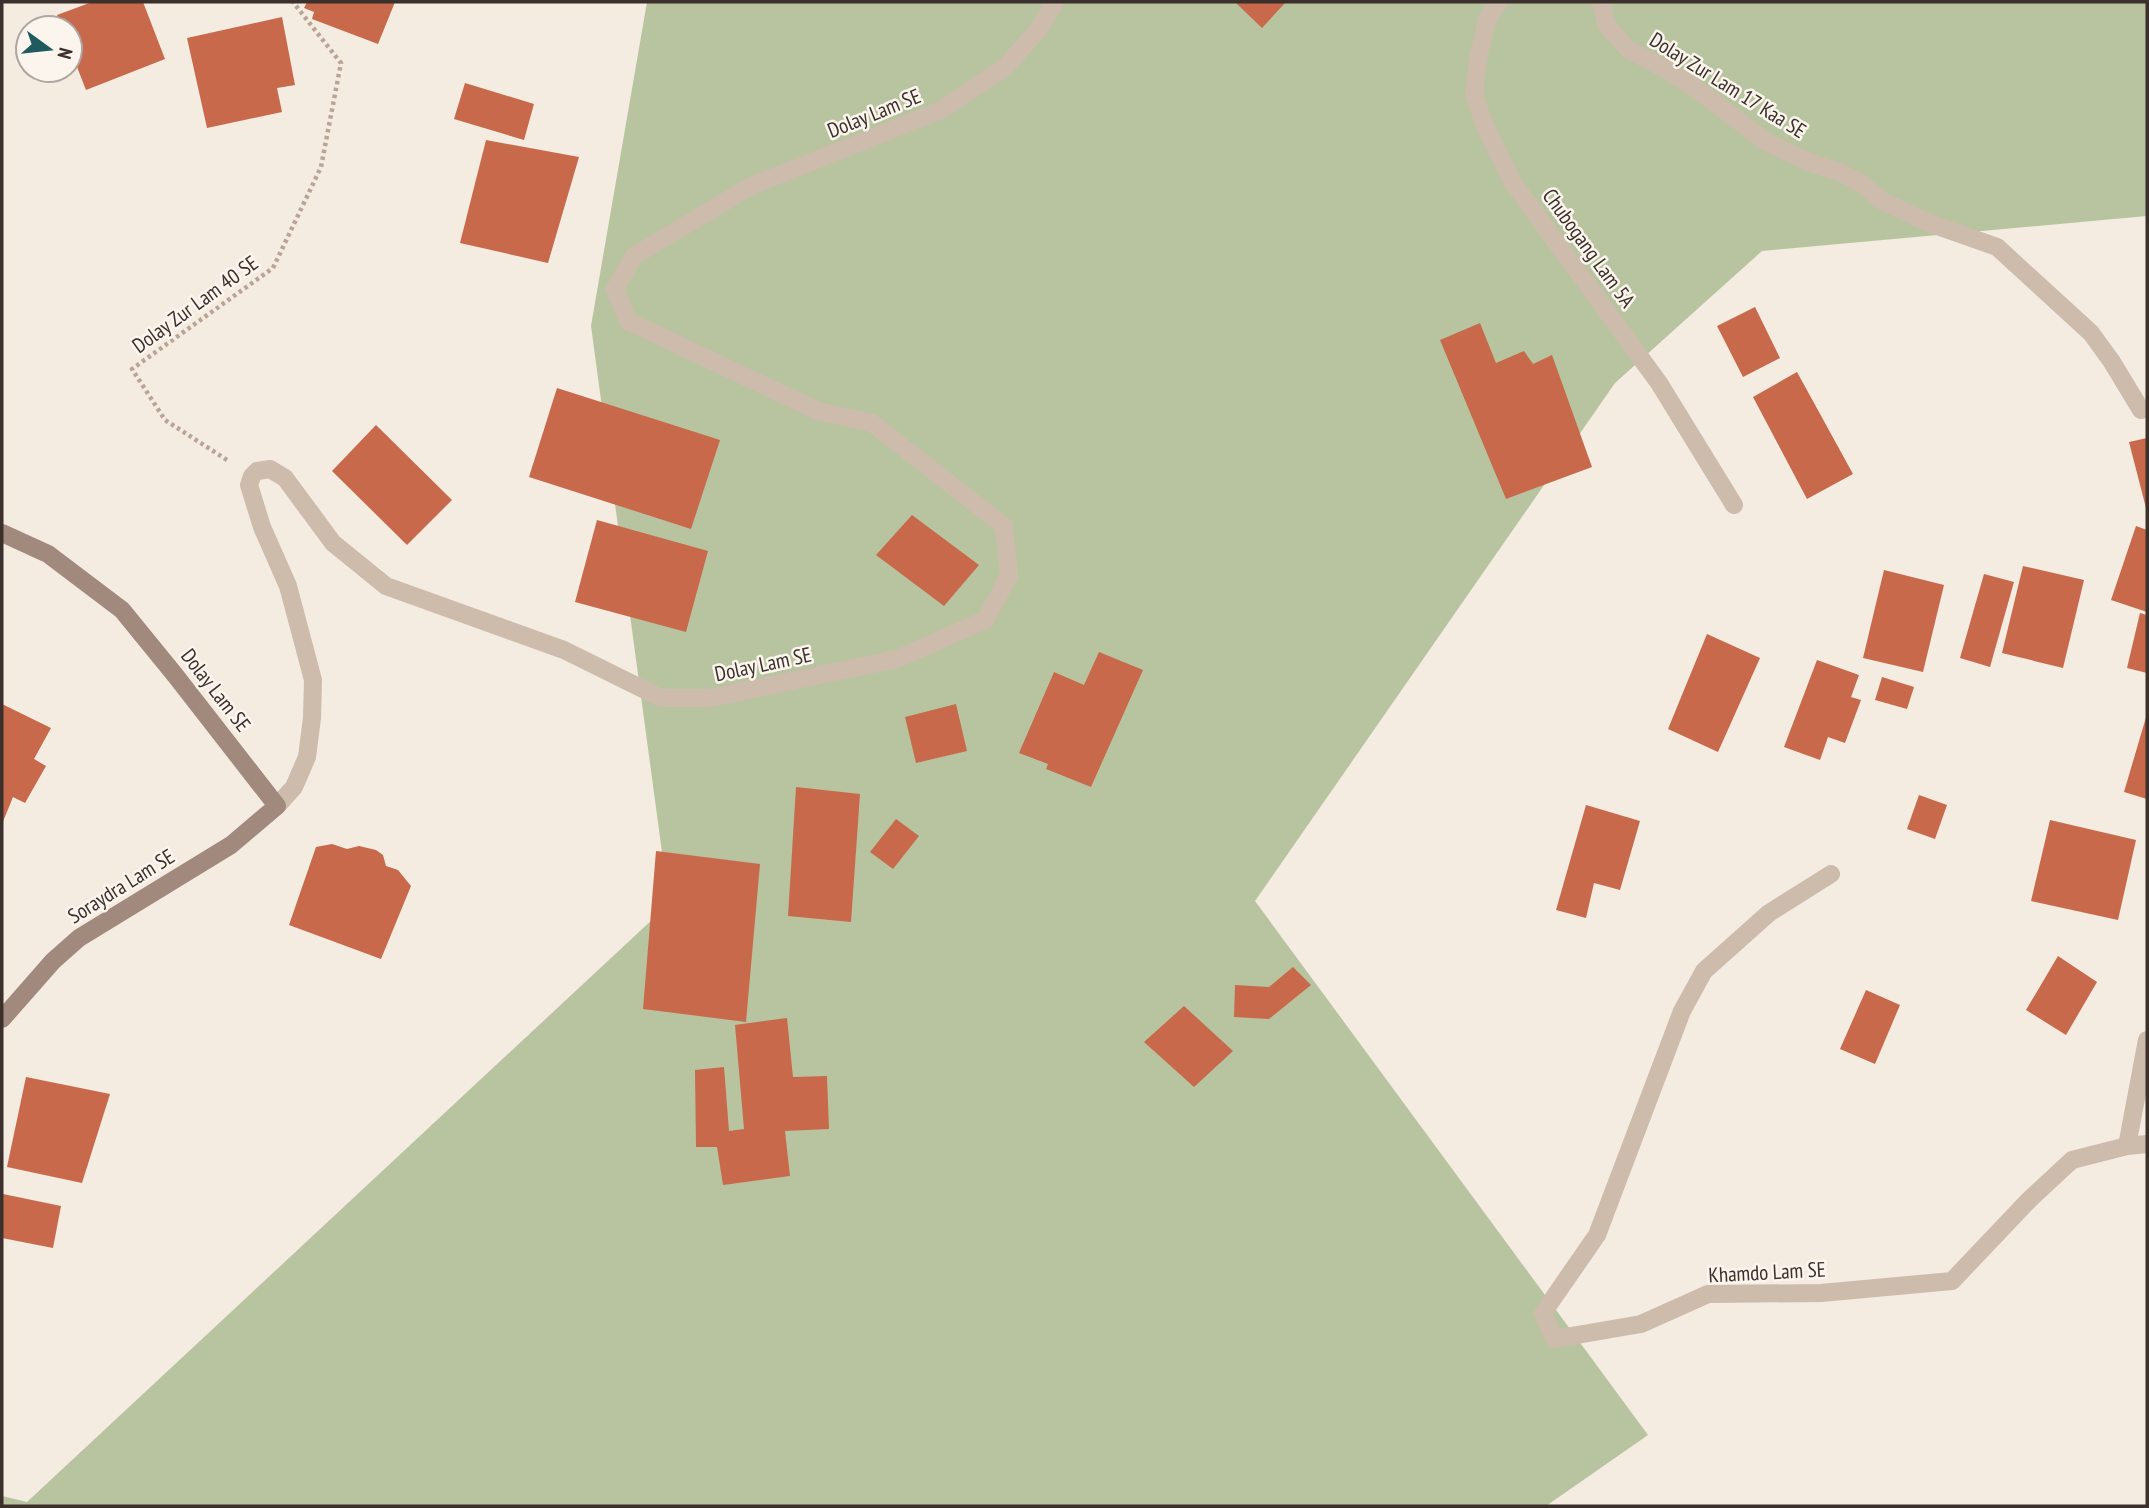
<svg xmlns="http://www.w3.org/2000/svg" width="2149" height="1508" font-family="'PT Sans Narrow',sans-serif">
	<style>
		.green { fill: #b8c4a0 }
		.building { fill: #c8694b }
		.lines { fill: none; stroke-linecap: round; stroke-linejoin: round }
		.path { stroke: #b9a596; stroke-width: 4.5; stroke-dasharray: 3.5 3.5; stroke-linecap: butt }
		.street { stroke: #cdbbac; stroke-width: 18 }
		.secondary { stroke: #a18a7d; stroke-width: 18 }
		.labels { text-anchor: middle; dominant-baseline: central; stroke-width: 5; stroke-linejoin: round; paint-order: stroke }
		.street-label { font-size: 21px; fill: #3b302b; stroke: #fbf5ee }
	</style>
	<rect width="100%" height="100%" fill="#f4ebe1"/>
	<path class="green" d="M647,2h1500v214l-385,35 -147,132 -360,518 393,534 -102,71h-1544v-10l25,6 642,-598 -78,-578z"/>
	<g class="building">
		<path d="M92,2h51l22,57 -79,31 -16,-41v-21h-8l-5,-13z"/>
		<path d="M307,2h88l-17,42 -66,-25 2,-7 -10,-4z"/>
		<path d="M1235,2h51l-24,26z"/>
		<path d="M282,17l13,68 -18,3 5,24 -75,16 -20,-90z"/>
		<path d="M465,83l69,21 -10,36 -70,-21z"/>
		<path d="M486,140l93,17 -31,106 -88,-20z"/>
		<path d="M1755,307l25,51 -37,19 -26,-51z"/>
		<path d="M1480,323l16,40 28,-12 9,13 19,-9 40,112 -86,32 -66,-159z"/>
		<path d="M1797,372l56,102 -46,25 -54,-102z"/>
		<path d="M557,388l163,52 -29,89 -162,-52z"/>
		<path d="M376,425l76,75 -45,45 -75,-74z"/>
		<path d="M2147,438v70h-1l-17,-66z"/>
		<path d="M912,515l67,50 -35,41 -68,-51z"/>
		<path d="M597,520l111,31 -22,81 -111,-30z"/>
		<path d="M2136,526l11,4v82l-36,-12z"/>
		<path d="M2023,566l61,14 -21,88 -61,-15z"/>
		<path d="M1884,570l60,15 -21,87 -60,-14z"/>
		<path d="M1984,574l30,8 -24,85 -30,-9z"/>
		<path d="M2140,613l7,2v58l-20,-5z"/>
		<path d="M1707,634l53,24 -42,94 -50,-23z"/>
		<path d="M1099,652l44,18 -52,117 -45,-18 2,-5 -29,-11 35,-81 30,13z"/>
		<path d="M1817,660l42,15 -8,22 10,3 -16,43 -17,-6 -8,23 -36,-13z"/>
		<path d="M1882,677l32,10 -7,22 -32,-9z"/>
		<path d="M2,704l49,24 -17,31 12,7 -21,37 -12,-6 -11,27z"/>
		<path d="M956,704l11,47 -51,12 -11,-46z"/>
		<path d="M2147,714v85l-23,-7z"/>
		<path d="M796,787l64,7 -9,128 -63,-6z"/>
		<path d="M1919,795l28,10 -12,34 -28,-10z"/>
		<path d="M1586,805l54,16 -20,69 -26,-7 -8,35 -30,-8z"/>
		<path d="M896,819l23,17 -26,33 -23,-17z"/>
		<path d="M2050,820l86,20 -18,80 -87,-19z"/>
		<path d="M332,844l15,5 12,-3 17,4 7,5 3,11 12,4 13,16 -30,73 -92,-34 27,-78z"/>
		<path d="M656,851l104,13 -14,158 -103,-13z"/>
		<path d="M2058,956l39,26 -31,53 -40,-25z"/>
		<path d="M1293,967l18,18 -42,34 -35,-2 1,-32 34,2z"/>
		<path d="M1866,990l34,15 -25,59 -35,-15z"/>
		<path d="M1184,1006l49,45 -39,36 -50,-45z"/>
		<path d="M787,1018l6,59 34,-1 2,53 -44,2 5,45 -67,9 -6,-38h-21l-1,-77 29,-3 5,64 15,-2 -9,-104z"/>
		<path d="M26,1077l84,17 -28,89 -75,-16z"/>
		<path d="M3,1194l58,12 -8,42 -51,-10z"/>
	</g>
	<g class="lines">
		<path class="path" d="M227,460l-62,-40 -33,-51 141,-101 48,-101 20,-104 -48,-61"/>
		<g class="street">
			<path d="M1499,2l-11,15 -10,41 -4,36 10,30 29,59 146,200 75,122"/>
			<path d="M1601,2l6,24 22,24 38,20 35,23 64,49 50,23 24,7 22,12 20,17 47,22 68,24 94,86 21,29 29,48"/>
			<path d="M277,806l17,-19 13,-30 5,-39 1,-38 -25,-94 -26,-59 -13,-42 3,-9 5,-5 13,-2 15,9 48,65 53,43 178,64 97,48h49l187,-39 88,-39 24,-44 -5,-50 -132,-103 -54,-12 -190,-90 -13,-32 19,-33 117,-70 190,-76 64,-43 33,-37 17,-28"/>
			<path d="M1831,874l-62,39 -65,58 -22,40 -85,224 -54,78 11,26 87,-15 67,-30 113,-1 131,-12 77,-81 43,-40 55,-14 20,-2"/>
			<path d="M2127,1146l20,-106"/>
		</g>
		<path class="secondary" d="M2,533l46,21 74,56 53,65 102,131 -46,39 -152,93 -26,23 -51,58"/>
	</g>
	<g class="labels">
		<g class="street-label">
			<text transform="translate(1728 85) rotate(32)">Dolay Zur Lam 17 Kaa SE</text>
			<text transform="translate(874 113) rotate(-22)">Dolay Lam SE</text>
			<text transform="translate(1589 248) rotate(54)">Chubogang Lam 5A</text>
			<text transform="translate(195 304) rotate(-36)">Dolay Zur Lam 40 SE</text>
			<text transform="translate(763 664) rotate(-12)">Dolay Lam SE</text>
			<text transform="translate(216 690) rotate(52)">Dolay Lam SE</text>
			<text transform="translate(121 886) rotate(-32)">Soraydra Lam SE</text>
			<text transform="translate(1767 1272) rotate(-3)">Khamdo Lam SE</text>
		</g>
	</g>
	<rect width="2149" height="1508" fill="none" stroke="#3b302b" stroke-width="7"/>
	<g transform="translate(49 49) rotate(105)"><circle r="33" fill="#fbf5ee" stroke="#aea6a0" stroke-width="2"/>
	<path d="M0-5L12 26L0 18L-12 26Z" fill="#1f5a5e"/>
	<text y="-10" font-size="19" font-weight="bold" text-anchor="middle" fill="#3b302b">N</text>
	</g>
</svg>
